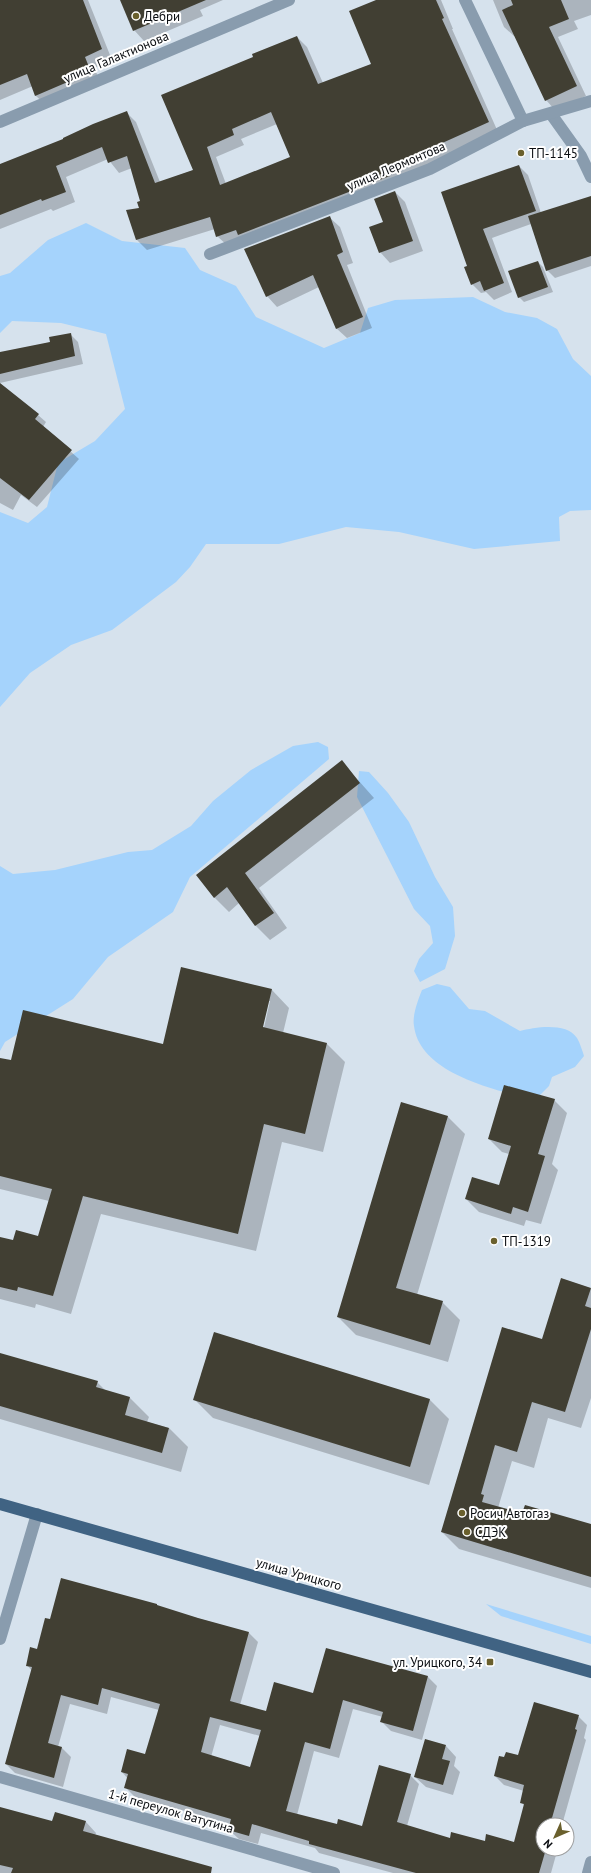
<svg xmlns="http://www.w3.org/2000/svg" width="591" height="1873" font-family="'PT Sans',sans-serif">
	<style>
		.green { fill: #a5d3fc }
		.shadow { fill: #0003; fill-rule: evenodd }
		.building { fill: #413f33; fill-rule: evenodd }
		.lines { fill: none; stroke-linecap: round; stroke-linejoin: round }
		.street { stroke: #899cae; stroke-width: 12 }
		.primary { stroke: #406383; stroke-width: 12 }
		.poi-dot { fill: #6a602d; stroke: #fff; stroke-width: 1.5 }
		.labels { text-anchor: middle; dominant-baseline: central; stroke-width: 4; stroke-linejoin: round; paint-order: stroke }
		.poi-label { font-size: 13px; fill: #090c10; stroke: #fff; text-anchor: start }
		.street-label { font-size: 13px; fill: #090c10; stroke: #fff }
	</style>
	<rect width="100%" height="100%" fill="#d6e2ed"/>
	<g class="green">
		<path d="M86,223l36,18 63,7 15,22 36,16 20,31 68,31 36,-15 8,-25 27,-8 78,-3 32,15 32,6 20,11 16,30 18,17v134l-21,1 -11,6 1,24 -86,8 -75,-17 -53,-5 -67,17h-73l-16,23 -14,15 -64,48 -41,15 -41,28 -30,34v-195l28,11 19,-16 11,-44 37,-22 30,-32 -19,-75 -45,-11 -49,-2 -12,12v-57l10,-3 38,-33z"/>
		<path d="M318,742l10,5 1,12 -139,118 -17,35 -65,45 -35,42 -68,43 -5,9v-185l13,8 42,-4 73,-18 24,-2 39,-24 22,-25 38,-31 42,-24z"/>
		<path d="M359,771l10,1 19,21 21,29 26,55 18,30 2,29 -10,33 -25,13 -6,-11 5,-12 14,-16 -3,-17 -16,-17 -57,-112z"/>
		<path d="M437,984l13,3 19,22 16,2 35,20c15,-4 47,-9 57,7 3,5 5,12 7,18l-9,11 -23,10 -3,9 -14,14c-39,-10 -115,-26 -121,-74 -2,-10 4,-26 8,-36z"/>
		<path d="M486,1604l105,32v8l-90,-28z"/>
	</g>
	<g class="shadow">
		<path d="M0,0h88l24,60 -18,8 7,14 -54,24 -11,-10 -3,-10 -33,14z"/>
		<path d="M121,0h102l-23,10 3,6 -59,25 -10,-11z"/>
		<path d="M378,0h63l12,29h-1l46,103 -55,27 -215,87 -11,-10 -2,-7 -68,21 -10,-10 -9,-29 13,-3 1,-7 -10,-33 -13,5 -11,-14 -42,18 9,25 -22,9 -2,-2 -51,20v-64l65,-25 61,-28 10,10 24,60 34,-12 60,-113 43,-20 10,10 16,36 49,-19zM277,124l14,34 -65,26 -10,-27 28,-12 -3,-6z"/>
		<path d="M493,0h98v15l-17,6 4,8 -20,8 28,59 -31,14 -9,-10 -31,-64h-1l-10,-9z"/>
		<path d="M519,166l9,9 13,38 50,-15v68l-36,12 -8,-8 -16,-46 -39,14 20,54 -18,8 -8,-8 -5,1 -9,-9 -4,-18 -25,-73z"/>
		<path d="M395,192l10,10 18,49 -33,12 -10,-11 4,-30z"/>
		<path d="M329,217l11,10 13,36 -6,2 25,63 -25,10 -11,-10 -17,-41 -42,20 -10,-11z"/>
		<path d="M538,262l5,5 10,25 -29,10 -5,-5z"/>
		<path d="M70,334l8,8 5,22 -83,19v-27l51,-14z"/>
		<path d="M0,384l38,31 8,7 -3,5 36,32 -42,48 -16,-12 -8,15 -13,-7z"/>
		<path d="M342,762l32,36 -115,90 28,40 -17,12 -14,-14 -17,-23 -10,9 -15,-15z"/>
		<path d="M272,990l17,18 -6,25 44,11 18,18 -22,90 -41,-10 -26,109 -155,-37 -30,100 -35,-10 -1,4 -35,-9v-61l14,3 25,-4 10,-36 -49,-12v-130l11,3 152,-16zM268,1001h2l-7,31h-2z"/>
		<path d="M554,1100l13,13 -15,51 6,6 -17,54 -15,-4 -2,6 -45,-14 -13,-13 34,-12 9,-33 -7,-2 -13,-13z"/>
		<path d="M447,1116l18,18 -48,161 25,7 18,18 -12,42 -92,-27 -18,-18z"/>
		<path d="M561,1280l30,9v109l-10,30 -33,-10 -14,50 -22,-7 -14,47 25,6 68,11v63l-132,-39 -17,-17 101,-192z"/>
		<path d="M214,1333l216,67 19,19 -20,66 -216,-67 -19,-19z"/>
		<path d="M0,1354l97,28 9,9 24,7 19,19 -2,5 22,6 19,19 -7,25 -181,-53z"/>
		<path d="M157,1605l2,2 90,26 9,9 -18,63 27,7 47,-18 13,-45 101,28 9,9 -15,54 -31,-9 -9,-9 1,-5 -30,-8 -14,49 -25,-7 -17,64 40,10 26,2 47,-52 9,9 -12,42 43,13 65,4 10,-37 -4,-4 3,-11 -20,-6 -9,-9 10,-17 13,-3 60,-40 9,9 -3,13 2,2 -24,85h-19v24h12l-1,4 2,2 -5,18h-158l-74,-20 -4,-5 -54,-15 -3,11 -19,-5 -10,-9 2,-6 -96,-27 -9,-9 2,-9 -6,-7 24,-17 13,-45 -48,-13 -4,17 -37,-10 -12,43 4,1 9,9 -8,30 -48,-14 -9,-9 26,-93 -5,-6 10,-15 14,-29zM220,1725l40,11 -9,32 -40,-11z"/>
		<path d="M446,1746l10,11 -2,9 6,6 -7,23 -27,-8 -11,-10z"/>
		<path d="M0,1808l53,15 33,-1 10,11 -1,3 96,37h-191z"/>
	</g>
	<g class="building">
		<path d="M0,0h83l19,49 -17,8 6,15 -56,24 -8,-22 -27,11z"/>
		<path d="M120,0h86l-73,31z"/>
		<path d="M376,0h60l8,18 -2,1 47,103 -49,22 -7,4 2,4 -39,17 1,3 -8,3 1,1 -152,59 -2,-5 -20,7 -6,-20 -74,23 -10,-30 13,-2 -2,-6 3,-1 -13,-45 -19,7 -6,-16 -46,19 10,26 -24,9 -1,-2 -41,16v-51l63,-25v-1l30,-14 34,-13 28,72 38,-13 -32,-75 92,-38 -1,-3 45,-18 21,48 53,-20 -22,-53zM271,112l19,45 -70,28 -13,-38 27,-12 -2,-6z"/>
		<path d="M511,0h50l8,19 -20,8 28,59 -32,15 -43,-91 11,-5z"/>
		<path d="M519,165l17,46 -53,18 21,54 -20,8 -4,-10 -9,4 -7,-18 3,-1 -26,-74z"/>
		<path d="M395,191l18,50 -34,12 -10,-26 14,-5 -9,-23z"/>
		<path d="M591,196v60l-45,15 -18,-55z"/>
		<path d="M330,216l13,36 -6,3 26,62 -27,12 -23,-54 -47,22 -22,-48z"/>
		<path d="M538,261l10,26 -30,11 -10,-27z"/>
		<path d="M71,333l4,23 -75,18v-22l50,-10 -1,-5z"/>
		<path d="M0,383l39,31 -4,5 37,31 -43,50 -29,-22z"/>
		<path d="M342,760l18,23 -115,90 29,40 -19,13 -28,-39 -13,11 -18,-23z"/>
		<path d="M181,967l91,22 -9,38 64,16 -22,91 -41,-10 -26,110 -155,-38 -30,100 -35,-9 -1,4 -17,-4v-50l13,3 3,-10 22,6 14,-47 -52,-13v-118l11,2 12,-50 140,34z"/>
		<path d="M504,1085l51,14 -17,55 7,2 -17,56 -15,-5 -2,7 -46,-15 7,-22 27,8 12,-39 -23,-7z"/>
		<path d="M401,1102l47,14 -52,172 47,13 -13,44 -93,-28z"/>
		<path d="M561,1278l30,10 -6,18 6,2v21l-26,83 -33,-10 -15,50 -22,-7 -14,49 3,1 -2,7 40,11 3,-8 66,19v53l-150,-45 61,-205 40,12z"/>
		<path d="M214,1332l216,67 -20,68 -217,-67z"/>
		<path d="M0,1353l98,28 -2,6 34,10 -5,18 44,13 -7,25 -162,-47z"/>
		<path d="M61,1578l96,26v1l41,13 51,14 -19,69 36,10 8,-29 39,11 13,-45 102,28 -15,55 -33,-9 3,-10 -40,-12 -13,49 -25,-7 -19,69 51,13 1,-5 24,7 17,-61 32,9 -14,48 53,16 1,-6 34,9 1,-7 28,8 10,-38 -4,-1 4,-18 -30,-9 5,-20 5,1 2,-5 12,3 16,-53 45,13 -4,14 2,1 -27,95h-7v24h3l-7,24h-123l-107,-29v-3l-57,-17 -3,12 -21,-6 3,-11 -107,-31 4,-14 -7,-2 6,-23 18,5 15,-50 -58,-16 -4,17 -37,-10 -13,48 14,4 -8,31 -49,-14 27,-97 -6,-1 4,-19 7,2 8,-31 5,1zM210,1717l51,13 -11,37 -49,-15z"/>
		<path d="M425,1739l21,6 -4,14 8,2 -7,24 -29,-8z"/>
		<path d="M0,1807l52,14 3,-9 31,9 -3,10 129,36 -1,6h-200l2,-5 -13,-3z"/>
	</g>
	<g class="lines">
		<g class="street">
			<path d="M465,0l58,121"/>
			<path d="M551,114l30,42 10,21"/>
			<path d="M0,122l289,-122"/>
			<path d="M210,254l220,-85 93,-48 68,-20"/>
			<path d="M0,1639l37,-125"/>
			<path d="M0,1777l334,96"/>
			<path d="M588,1873l3,-11"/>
		</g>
		<path class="primary" d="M0,1504l591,168"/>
	</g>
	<g class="poi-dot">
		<circle cx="136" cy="16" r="4"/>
		<circle cx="521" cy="153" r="4"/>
		<circle cx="494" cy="1241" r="4"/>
		<circle cx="462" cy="1513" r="4"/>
		<circle cx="467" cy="1532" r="4"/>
		<rect x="486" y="1658" width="8" height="8" rx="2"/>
	</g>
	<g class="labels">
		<g class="poi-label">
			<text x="144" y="16">Дебри</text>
			<text x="529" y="153">ТП-1145</text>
			<text x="502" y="1241">ТП-1319</text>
			<text x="470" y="1513">Росич Автогаз</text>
			<text x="475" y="1532">СДЭК</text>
			<text x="482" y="1662" text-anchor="end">ул. Урицкого, 34</text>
		</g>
		<g class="street-label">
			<text transform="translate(116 57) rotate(-23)">улица Галактионова</text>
			<text transform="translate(396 166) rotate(-23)">улица Лермонтова</text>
			<text transform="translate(299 1574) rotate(16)">улица Урицкого</text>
			<text transform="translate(171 1811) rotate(16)">1-й переулок Ватутина</text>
		</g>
	</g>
	<g transform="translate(555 1837) rotate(225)"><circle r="19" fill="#ffffff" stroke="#9d9e9f"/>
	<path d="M0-3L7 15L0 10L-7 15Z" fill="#6a602d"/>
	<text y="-6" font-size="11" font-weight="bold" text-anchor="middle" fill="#090c10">N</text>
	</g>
</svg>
